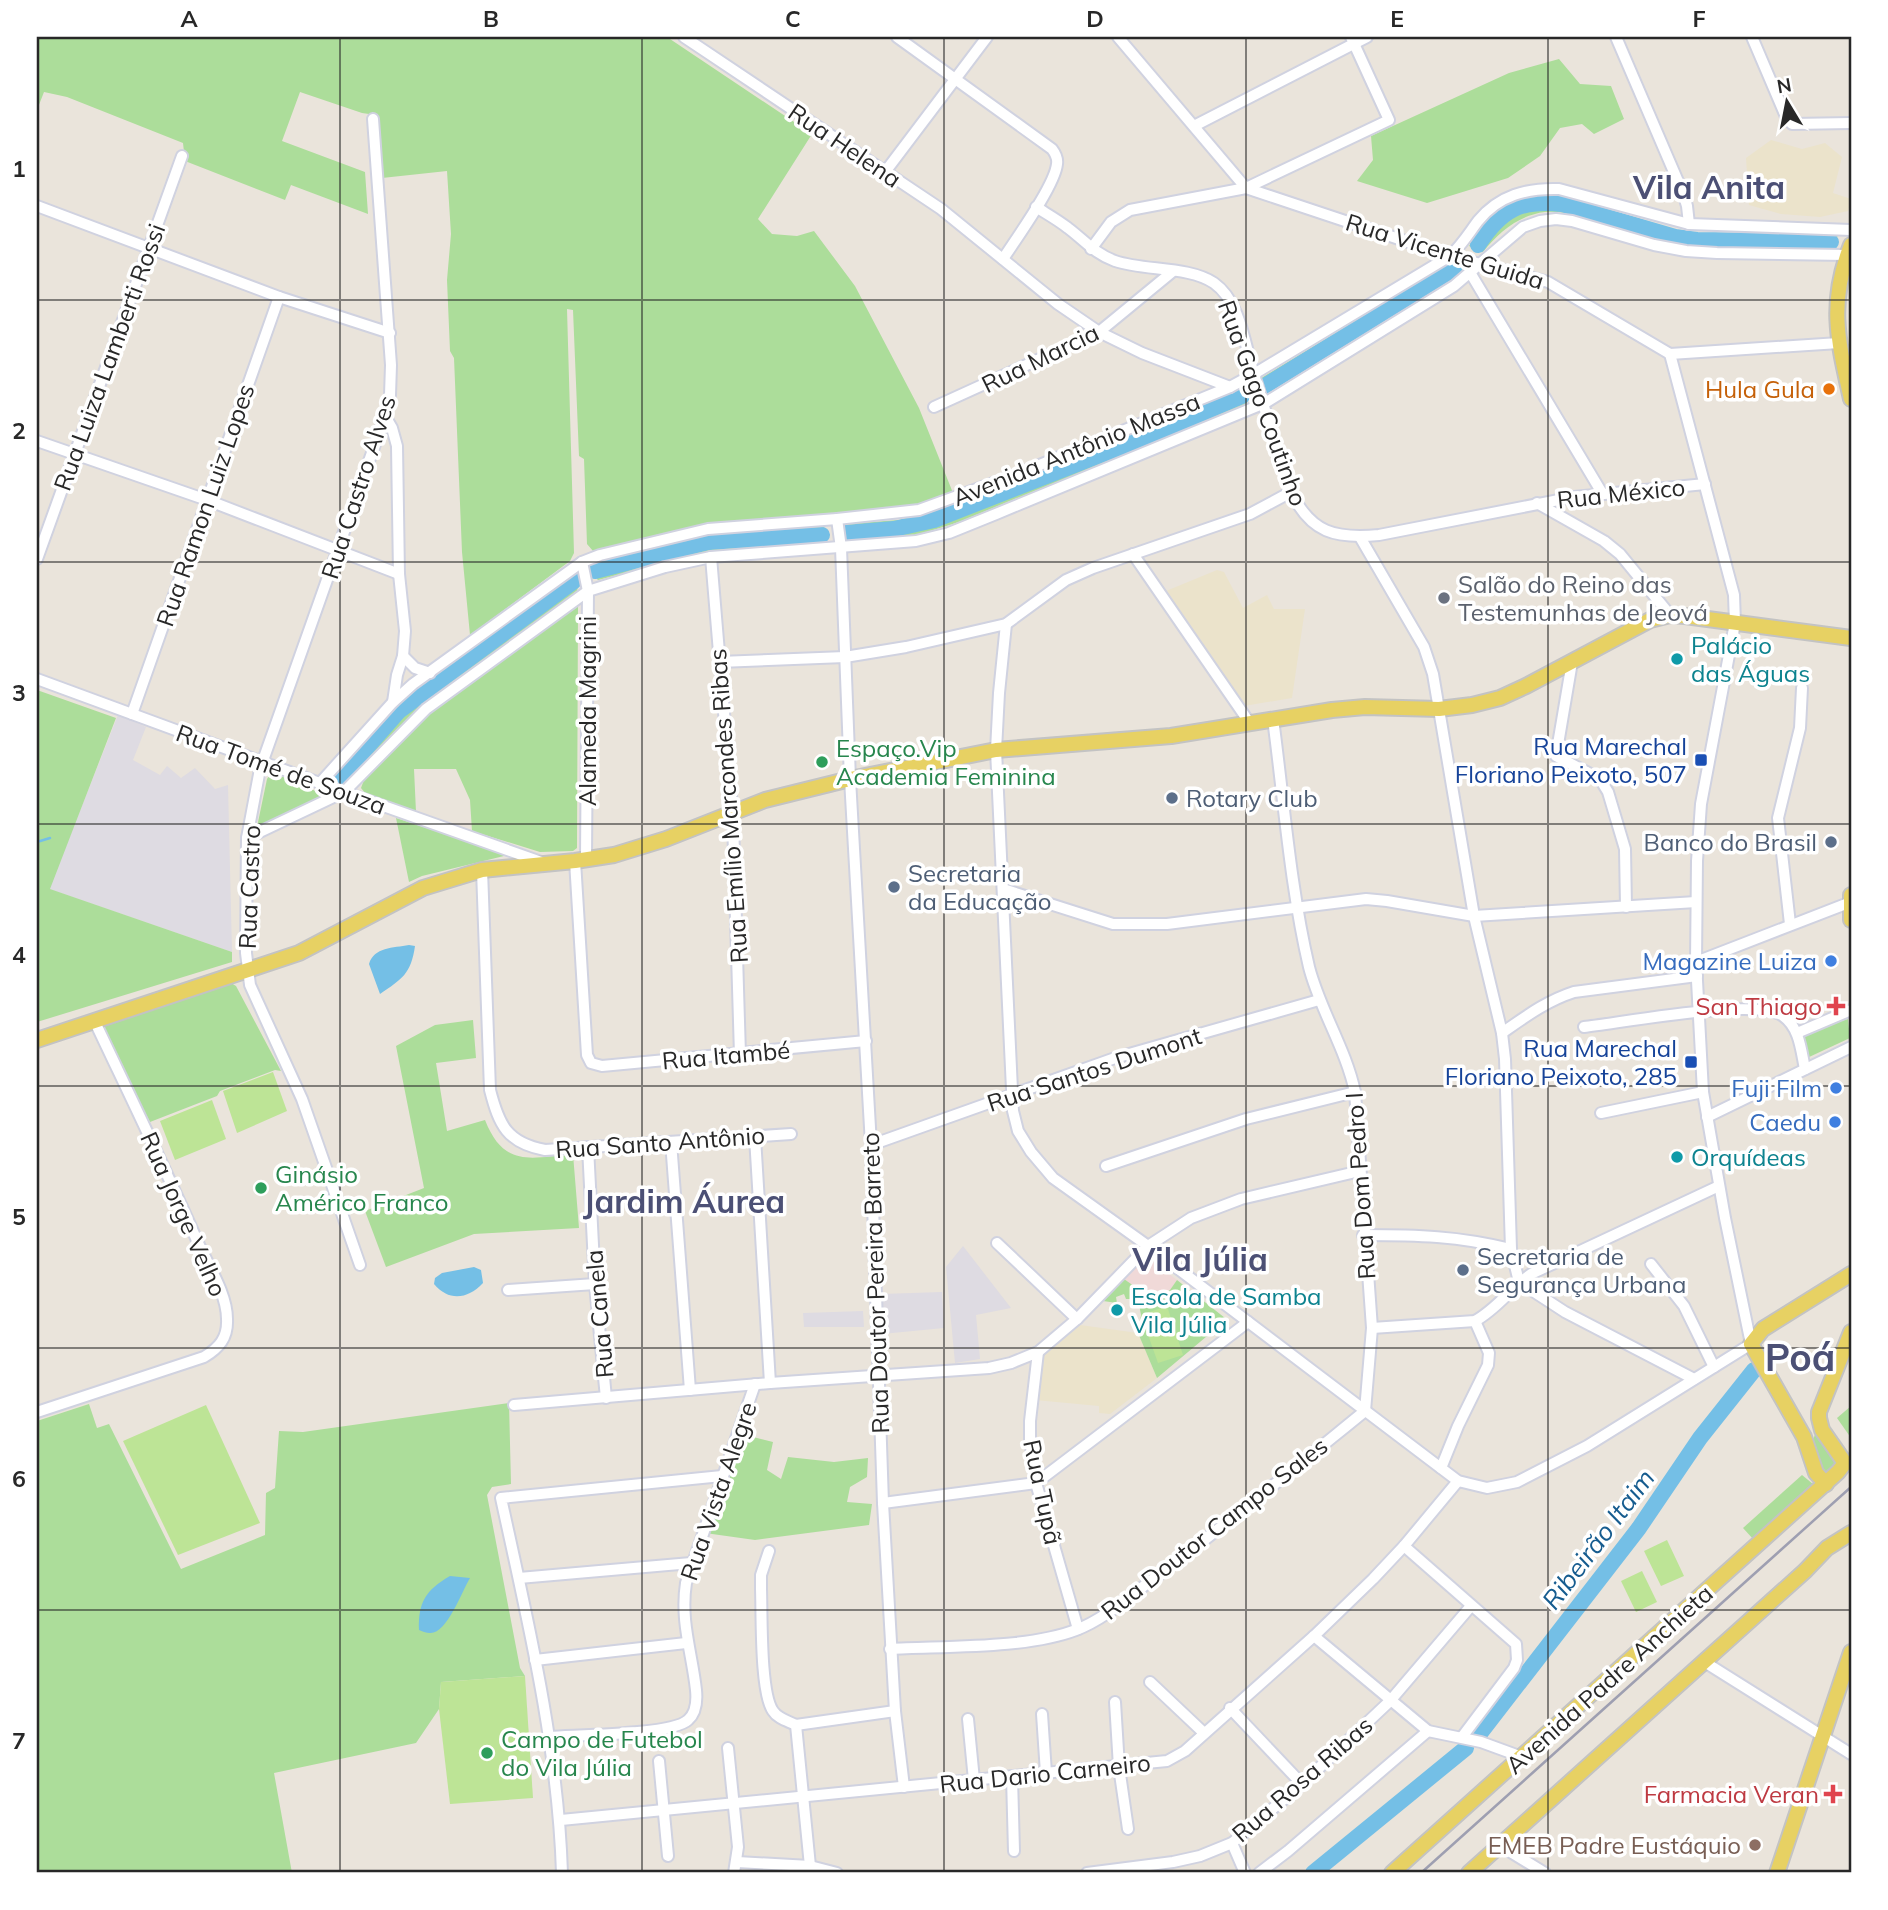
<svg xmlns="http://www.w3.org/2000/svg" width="1888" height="1910" font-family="Mulish,sans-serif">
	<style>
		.industrial { fill: #dedbe2 }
		.education { fill: #ebe3cb }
		.medical { fill: #f0d9d8 }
		.green { fill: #acdd9a }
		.pitch { fill: #bde496 }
		.water { fill: #74bfe6 }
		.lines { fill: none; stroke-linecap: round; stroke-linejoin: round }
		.stream { stroke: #74bfe6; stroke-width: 2.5 }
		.river { stroke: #74bfe6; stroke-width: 16 }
		.minor-casing { stroke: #d0d2e0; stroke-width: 14 }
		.major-casing { stroke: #c3c3c3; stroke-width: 18 }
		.minor { stroke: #fff; stroke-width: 10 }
		.major { stroke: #e7d163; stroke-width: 14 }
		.rail { stroke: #9e9fb1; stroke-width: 2.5 }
		.grid { fill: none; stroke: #282828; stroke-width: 2; stroke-opacity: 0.55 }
		.food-dot { fill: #e8710a; stroke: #fff; stroke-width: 2.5 }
		.worship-dot { fill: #6b7280; stroke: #fff; stroke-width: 2.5 }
		.culture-dot { fill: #0f9aa8; stroke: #fff; stroke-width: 2.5 }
		.transit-dot { fill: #1a4fb4; stroke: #fff; stroke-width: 2.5 }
		.leisure-dot { fill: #2e9e5b; stroke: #fff; stroke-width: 2.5 }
		.service-dot { fill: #5c6f8a; stroke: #fff; stroke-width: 2.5 }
		.shop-dot { fill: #3f7fe0; stroke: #fff; stroke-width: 2.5 }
		.health-dot { fill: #e0444e; stroke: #fff; stroke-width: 2.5 }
		.education-dot { fill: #8d6e63; stroke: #fff; stroke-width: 2.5 }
		.labels { text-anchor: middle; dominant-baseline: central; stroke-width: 7; stroke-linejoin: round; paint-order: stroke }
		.street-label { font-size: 24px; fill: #282828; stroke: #fff }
		.food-label { font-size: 24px; fill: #c56008; stroke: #fff; text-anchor: end }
		.worship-label { font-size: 24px; fill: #5b616d; stroke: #fff; text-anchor: start }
		.culture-label { font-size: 24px; fill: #0d838f; stroke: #fff; text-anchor: start }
		.transit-label { font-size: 24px; fill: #164399; stroke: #fff; text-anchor: end }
		.leisure-label { font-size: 24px; fill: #27864d; stroke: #fff; text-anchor: start }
		.service-label { font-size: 24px; fill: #4e5e75; stroke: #fff; text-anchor: start }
		.shop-label { font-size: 24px; fill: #366cbe; stroke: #fff; text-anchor: end }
		.health-label { font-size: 24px; fill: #be3a42; stroke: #fff; text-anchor: end }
		.education-label { font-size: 24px; fill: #785e54; stroke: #fff; text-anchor: end }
		.water-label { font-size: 26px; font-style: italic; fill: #165c8f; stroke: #fff }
		.district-label { font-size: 32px; font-weight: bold; fill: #4c5075; stroke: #fff }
		.town-label { font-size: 38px; font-weight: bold; fill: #4c5075; stroke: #fff }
		.neatline { fill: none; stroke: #282828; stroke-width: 2.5 }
		.grid-label { font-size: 23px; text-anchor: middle; font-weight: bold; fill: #282828 }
	</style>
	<rect width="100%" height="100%" fill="#eae4db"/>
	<g class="industrial">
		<path d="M118,715l28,12 -13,33 27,15 7,-9 14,12 14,-10 20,21 13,-4 4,167 -183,-63z"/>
		<path d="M963,1246l48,62 -35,7 4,44 -25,4 -9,-96z"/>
		<path d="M942,1292l2,36 -62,6 -1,-40z"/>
		<path d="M863,1311l1,16h-60l-1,-14z"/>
	</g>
	<g class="education">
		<path d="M1771,140l31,9 23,-6 17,14 -9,36 18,6 -3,12 -28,6 -39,-3 -32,-9 -3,-47z"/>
		<path d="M1217,570l7,2 19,36 24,-13 7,14h31l-13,89 -48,8 -78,-115z"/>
		<path d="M1080,1325l58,8 19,45 -47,36 -11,-1v-7l-64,-6 9,-45z"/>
	</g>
	<path class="medical" d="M1149,1259l28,21 -7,10 -15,12 -31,-23 15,-15z"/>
	<g class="green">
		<path d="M37,37h630l145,97 -54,85 14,15 25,2 17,-5 41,55 64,122 34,85 -32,11 -29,7 -175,11 -124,29 -6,-7 -3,-85 -5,-3 -6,-146 -6,-1 7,244 -4,8 -100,74 -8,-83 -8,-194 -4,-7 -3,-71 4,-46 -4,-63 -65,7 -6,-63 -14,-2 -62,-21 -18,49 83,31 3,42 -77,-29 -6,15 -100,-39 -2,-18 -116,-46 -23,-5 -7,18z"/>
		<path d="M1559,59l21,25 31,2 13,33 -30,15 -12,-10 -22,4 -20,28 -32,22 -81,25 -70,-22 16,-21 -2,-24 138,-63z"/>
		<path d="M1530,197c56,-2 108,29 163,37l145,1 -5,13 -139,-2c-31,-5 -60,-14 -90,-23 -19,-5 -39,-13 -59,-11 -26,3 -46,20 -62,40l-14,-6c17,-25 32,-39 61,-49z"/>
		<path d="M1447,265l18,3 -198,124 -6,-1 -3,-11z"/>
		<path d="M1240,389l7,5v10l-288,118 -45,14 -69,6 -4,-12 3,-6 55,-4 39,-11z"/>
		<path d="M822,525l6,8 -4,11 -121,9 -105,27 -8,-8 1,-8 101,-27 33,-6z"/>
		<path d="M573,573l6,10 -2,8 -159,119 -21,19 -51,56 -4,1 -10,-4 -1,-4 62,-71 23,-20z"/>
		<path d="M576,606l2,1 -1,241 -4,3 -33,1 -68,-21 -2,-31 -14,-31h-42l2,43 -51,-19 -4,-5 3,-8 67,-68z"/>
		<path d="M37,690l79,28 -66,171 182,63v10l-195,60z"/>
		<path d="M276,774l49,21 -66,33 -2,-1 10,-48 2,-3z"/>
		<path d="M396,818l112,37 -86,21 -13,6z"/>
		<path d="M231,983l5,3 45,85 -6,-1 -55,21 -3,5 -67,26 -49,-91 5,-8z"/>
		<path d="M1848,1019l2,19 -43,20 -6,-25z"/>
		<path d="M473,1020l3,38 -40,5 11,68 38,-11c19,48 45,38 88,34l6,74 -105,6 -88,33 -21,-56 59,-23 -28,-142 39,-21z"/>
		<path d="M1124,1279l31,22 15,-11 7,-10 48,38v3l-68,57 -19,-45 3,-18 -3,-16h-12l-2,-5 -8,3 1,6 -14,-2z"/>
		<path d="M509,1403l2,81 -19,3 -5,8 33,173 5,8 -84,6 -2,27 -23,34 -142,30 18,100h-255v-452l52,-17 8,24 12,-4 72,145 84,-34 1,-42 9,-5 4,-57 24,1z"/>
		<path d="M1851,1406v32l-14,-20z"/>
		<path d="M1817,1431l21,30 -10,12 -6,-1c-4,-13 -14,-29 -5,-41z"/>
		<path d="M745,1435l28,7 -6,28 14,9 7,-22 46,5 34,-4 -1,19 -17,10 -3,15 25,2 -3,21 -114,15 -50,-7 18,-53z"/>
		<path d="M1802,1475l11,9 -59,56 -11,-12z"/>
	</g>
	<g class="pitch">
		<path d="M273,1072l14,39 -50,22 -14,-42z"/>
		<path d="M212,1100l14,39 -51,21 -15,-39z"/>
		<path d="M1167,1306l16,49 -25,8 -17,-48z"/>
		<path d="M206,1405l54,118 -82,32 -55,-114z"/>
		<path d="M1667,1540l17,36 -23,10 -17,-35z"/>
		<path d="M1642,1571l15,31 -21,10 -15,-31z"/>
		<path d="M525,1676l8,122 -83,6 -11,-95 2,-27z"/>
	</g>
	<g class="water">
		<path d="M409,945l6,1c-4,28 -13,33 -35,48l-11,-30c5,-17 24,-16 40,-19z"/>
		<path d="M474,1267l7,3 2,13c-15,16 -34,19 -49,1l1,-6 7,-5z"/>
		<path d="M450,1576l20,2c-8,13 -23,56 -40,55 -4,0 -8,-2 -11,-3 -1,-28 7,-40 31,-54z"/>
	</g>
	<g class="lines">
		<path class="stream" d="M37,842l13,-4"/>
		<g class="river">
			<path d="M1478,245c23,-35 42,-46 84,-41l113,33 22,3 134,2"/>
			<path d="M1263,387l191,-118"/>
			<path d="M846,533l48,-4 40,-9 225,-88 83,-36"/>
			<path d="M595,571l113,-29 114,-7"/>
			<path d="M341,777l58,-66 175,-130"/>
			<path d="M1478,1736l161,-208 61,-90 54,-68"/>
			<path d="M1313,1873l153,-125"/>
		</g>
		<defs>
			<g id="minor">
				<path d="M684,37l257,172 117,95 41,28 43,21 88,34"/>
				<path d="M897,37l155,112c3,4 6,9 5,15 -2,21 -41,75 -54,95"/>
				<path d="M1118,37l128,151"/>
				<path d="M1616,37l67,156 4,13 2,18"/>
				<path d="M1752,37l35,82 5,5 59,-1"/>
				<path d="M1194,126l173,-89"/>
				<path d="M885,172l102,-135"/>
				<path d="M1246,188l204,68 98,26 122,72 169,-11"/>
				<path d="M37,206l242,91 111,36"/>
				<path d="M1036,207c11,7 22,13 32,21 16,12 27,26 47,33 29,10 74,5 99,22 27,19 31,63 40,92 13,39 23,78 37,117 20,41 44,47 88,43l195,-38 131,-13"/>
				<path d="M1091,249l20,-27 19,-12 116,-22 143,-68 -38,-83"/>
				<path d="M1471,274l131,219"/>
				<path d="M934,407l165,-75 73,-60"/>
				<path d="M385,416l7,12 5,18 2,128 6,57 -2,25 -6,19 -4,27"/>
				<path d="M37,441l170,59 192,74"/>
				<path d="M1537,503l67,38 16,13 50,61"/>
				<path d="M837,519l4,29 9,231 21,366 12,358 12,208 9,76"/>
				<path d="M1360,537l64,110 9,27 41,242 28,117 3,26 6,190 8,33 46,30 129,67"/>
				<path d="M1133,554l116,168"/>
				<path d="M711,557l22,263 7,235"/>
				<path d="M37,559l145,-403"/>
				<path d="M582,562l6,29 -2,268"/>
				<path d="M1006,624l-7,69 -3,57 17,361 5,20 13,21 22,26 95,68 310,235 29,7 30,-6 70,-36 164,-102 -26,-126 -22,-126 -7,-130 1,-101 4,-57 34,-181 -1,-28 -64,-241"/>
				<path d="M403,656l12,12 15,5"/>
				<path d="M719,662l126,-5 61,-10 100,-23 60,-44 27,-12 157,-54 41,-22"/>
				<path d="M1572,662l-16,94 44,23 8,13 17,57 1,58"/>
				<path d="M37,679l307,113 200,71"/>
				<path d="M132,714l147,-417"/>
				<path d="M320,783l73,-81 20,-18 169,-122 18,-7 108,-26 129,-10 82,-9 96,-35 215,-88 24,-13 196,-118c12,-11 19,-23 28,-35 21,-26 49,-33 81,-32l130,35 162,6"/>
				<path d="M247,838l97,-46 82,-83 162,-118 77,-24 46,-10 205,-16 33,-8 47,-19 269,-111 189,-117 69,-59 17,-6 16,-2 16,2 82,24 32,6 31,2 130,2"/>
				<path d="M575,861l12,194 4,8 11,3 264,-25"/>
				<path d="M482,870l8,220c9,35 17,53 55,60l246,-16"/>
				<path d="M1003,889l110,35h54l199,-25 21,2 87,15 222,-14"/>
				<path d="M1790,924l-12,-106 22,-90 2,-40"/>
				<path d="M1696,962l155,-60"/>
				<path d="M1584,1027c37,-4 172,-30 199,-11 17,12 18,35 22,53"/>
				<path d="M1502,1033c23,-16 44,-32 72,-41l123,-16"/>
				<path d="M1797,1033l54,-23"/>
				<path d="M1601,1113l102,-21"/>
				<path d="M1707,1117l144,-70"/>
				<path d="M755,1137l15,246"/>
				<path d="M671,1142l19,248"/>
				<path d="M871,1145l244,-87 204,-58"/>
				<path d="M588,1147l7,137 11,114"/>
				<path d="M1106,1166l140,-47 109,-27"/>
				<path d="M1363,1235c54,0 95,1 148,14"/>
				<path d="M997,1243l80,76"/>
				<path d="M1651,1264l33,42 30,61"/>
				<path d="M360,1265l-58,-166 -52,-114 -4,-32 1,-115 13,-69 125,-353 5,-21 1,-30 -18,-246"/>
				<path d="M508,1290l87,-6"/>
				<path d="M1372,1328l103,-7c22,-12 36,-33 56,-47l188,-88"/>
				<path d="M1038,1352l-8,69v19l6,43 42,146"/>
				<path d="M514,1405l256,-22 219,-15 22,-5 27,-11 39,-33 71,-73 43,-28 50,-19 119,-28"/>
				<path d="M37,1412l167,-55c15,-9 24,-19 23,-38 0,-25 -18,-52 -28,-74 -33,-75 -69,-149 -104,-223"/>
				<path d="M1441,1468l17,-42 30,-61 1,-12 -14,-32"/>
				<path d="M883,1503l153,-20 212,-161"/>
				<path d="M1404,1546l112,98 1,16 -3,8 -52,69"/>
				<path d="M769,1551l-8,24v14c1,25 -1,104 12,122 5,8 15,10 23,14"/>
				<path d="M519,1578l172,-15"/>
				<path d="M1314,1636l114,95 53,11 41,15"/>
				<path d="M890,1649c55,-3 136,0 186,-19 29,-11 55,-35 80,-53 71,-53 140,-110 209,-166l7,-83 -17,-236c-9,-43 -35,-82 -46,-125 -19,-81 -25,-166 -36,-248"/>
				<path d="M535,1660l151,-17"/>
				<path d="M1703,1661l148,93"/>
				<path d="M1150,1682l54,51"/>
				<path d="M1115,1702l4,65 9,62"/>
				<path d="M1230,1708l72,76"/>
				<path d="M1042,1714l4,59"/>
				<path d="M968,1719l6,61"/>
				<path d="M796,1725l14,141"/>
				<path d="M796,1725l99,-14"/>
				<path d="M550,1737c26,-2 122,-2 138,-17 8,-7 9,-20 8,-30 -4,-37 -16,-69 -10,-107l69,-199"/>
				<path d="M728,1748l10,99 -4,26"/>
				<path d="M659,1761l9,95"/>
				<path d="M1012,1777l2,74"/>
				<path d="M561,1820l606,-59 18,-10 129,-115 59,-57 31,-33 54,-65"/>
				<path d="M1232,1843l13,30"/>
				<path d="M1499,1845l46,28"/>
				<path d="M737,1862l73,4 27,7"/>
				<path d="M562,1873c-4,-127 -34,-251 -61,-375l221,-22"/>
				<path d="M1087,1873l86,-11 27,-6 32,-13 70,-59 88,-83 81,-95"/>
				<path d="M1259,1873l29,-22 140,-120"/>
			</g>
			<g id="major">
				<path d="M1851,245c-23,58 -13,96 0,154"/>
				<path d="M1851,895v25"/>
				<path d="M37,1040l262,-87 124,-65 59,-18 93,-9 39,-6 52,-16 99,-39 85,-21 146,-29 175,-14 161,-26 33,-3 74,2 33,-4 28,-7 26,-12 124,-66 20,-5 15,1 166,22"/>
				<path d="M1826,1484l-10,-11 -12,-36 -53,-93 12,-15 88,-55"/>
				<path d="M1392,1873l446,-401 7,-9 -23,-33 -3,-12v-6l32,-80"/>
				<path d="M1469,1873l336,-302 22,-23 24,-15"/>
				<path d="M1777,1873l74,-221"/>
			</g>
		</defs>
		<use href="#minor" class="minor-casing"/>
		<use href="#major" class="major-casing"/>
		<use href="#minor" class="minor"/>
		<use href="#major" class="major"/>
		<path class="rail" d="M1421,1873l430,-386"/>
	</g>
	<path class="grid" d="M340,37v1836M642,37v1836M944,37v1836M1246,37v1836M1548,37v1836M37,300h1814M37,562h1814M37,824h1814M37,1086h1814M37,1348h1814M37,1610h1814"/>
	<circle class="food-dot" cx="1829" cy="389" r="7"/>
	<circle class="worship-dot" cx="1444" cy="598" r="7"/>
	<g class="culture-dot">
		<circle cx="1677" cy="659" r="7"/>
		<circle cx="1677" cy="1157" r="7"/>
		<circle cx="1117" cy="1310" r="7"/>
	</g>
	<g class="transit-dot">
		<rect x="1694" y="753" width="14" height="14" rx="3.5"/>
		<rect x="1684" y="1055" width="14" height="14" rx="3.5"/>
	</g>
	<g class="leisure-dot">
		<circle cx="822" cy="762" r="7"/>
		<circle cx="261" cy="1188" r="7"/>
		<circle cx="487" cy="1753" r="7"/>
	</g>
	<g class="service-dot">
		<circle cx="1172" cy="798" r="7"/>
		<circle cx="1831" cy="842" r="7"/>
		<circle cx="894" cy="887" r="7"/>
		<circle cx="1463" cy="1270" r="7"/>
	</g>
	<g class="shop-dot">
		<circle cx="1831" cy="961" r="7"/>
		<circle cx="1836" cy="1088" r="7"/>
		<circle cx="1835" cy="1122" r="7"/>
	</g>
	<g class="health-dot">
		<path d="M1832.5 995.5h7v7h7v7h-7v7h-7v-7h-7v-7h7z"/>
		<path d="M1829.5 1783.5h7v7h7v7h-7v7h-7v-7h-7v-7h7z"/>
	</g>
	<circle class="education-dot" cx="1755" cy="1845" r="7"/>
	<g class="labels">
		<g class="street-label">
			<text transform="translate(845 145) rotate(34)">Rua Helena</text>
			<text transform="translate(1445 251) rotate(17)">Rua Vicente Guida</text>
			<text transform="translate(109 357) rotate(-70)">Rua Luiza Lamberti Rossi</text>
			<text transform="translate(1040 358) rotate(-26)">Rua Marcia</text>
			<text transform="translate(1263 403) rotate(70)">Rua Gago Coutinho</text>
			<text transform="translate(1076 449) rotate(-22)">Avenida Antônio Massa</text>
			<text transform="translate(358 487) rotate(-72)">Rua Castro Alves</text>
			<text transform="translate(1621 493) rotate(-6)">Rua México</text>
			<text transform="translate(205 505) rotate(-71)">Rua Ramon Luiz Lopes</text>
			<text transform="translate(587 711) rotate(-90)">Alameda Magrini</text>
			<text transform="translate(281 769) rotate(20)">Rua Tomé de Souza</text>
			<text transform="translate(728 806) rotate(-94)">Rua Emílio Marcondes Ribas</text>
			<text transform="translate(249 887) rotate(-88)">Rua Castro</text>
			<text transform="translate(726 1055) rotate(-5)">Rua Itambé</text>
			<text transform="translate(1094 1069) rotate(-18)">Rua Santos Dumont</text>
			<text transform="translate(660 1142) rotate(-4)">Rua Santo Antônio</text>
			<text transform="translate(1360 1186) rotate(-94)">Rua Dom Pedro I</text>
			<text transform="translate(184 1214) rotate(66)">Rua Jorge Velho</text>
			<text transform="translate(875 1283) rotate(-92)">Rua Doutor Pereira Barreto</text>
			<text transform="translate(599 1314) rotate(-95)">Rua Canela</text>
			<text transform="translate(718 1491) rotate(-71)">Rua Vista Alegre</text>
			<text transform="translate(1043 1492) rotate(78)">Rua Tupã</text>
			<text transform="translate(1214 1528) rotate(-38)">Rua Doutor Campo Sales</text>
			<text transform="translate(1609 1679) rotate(-42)">Avenida Padre Anchieta</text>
			<text transform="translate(1045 1773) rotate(-6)">Rua Dario Carneiro</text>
			<text transform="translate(1302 1779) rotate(-41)">Rua Rosa Ribas</text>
		</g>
		<g class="food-label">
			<text x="1815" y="389">Hula Gula</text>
		</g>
		<g class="worship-label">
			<text x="1458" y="584">Salão do Reino das<tspan x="1458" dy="28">Testemunhas de Jeová</tspan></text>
		</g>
		<g class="culture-label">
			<text x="1691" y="645">Palácio<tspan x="1691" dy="28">das Águas</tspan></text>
			<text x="1691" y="1157">Orquídeas</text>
			<text x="1131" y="1296">Escola de Samba<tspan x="1131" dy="28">Vila Júlia</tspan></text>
		</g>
		<g class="transit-label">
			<text x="1687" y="746">Rua Marechal<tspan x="1687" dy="28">Floriano Peixoto, 507</tspan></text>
			<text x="1677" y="1048">Rua Marechal<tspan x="1677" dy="28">Floriano Peixoto, 285</tspan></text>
		</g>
		<g class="leisure-label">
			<text x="836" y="748">Espaço.Vip<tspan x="836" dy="28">Academia Feminina</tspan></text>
			<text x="275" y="1174">Ginásio<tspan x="275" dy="28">Américo Franco</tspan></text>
			<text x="501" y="1739">Campo de Futebol<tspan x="501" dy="28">do Vila Júlia</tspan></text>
		</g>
		<g class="service-label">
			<text x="1186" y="798">Rotary Club</text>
			<text x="1817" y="842" text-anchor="end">Banco do Brasil</text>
			<text x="908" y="873">Secretaria<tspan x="908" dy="28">da Educação</tspan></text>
			<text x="1477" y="1256">Secretaria de<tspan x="1477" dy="28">Segurança Urbana</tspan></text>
		</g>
		<g class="shop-label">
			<text x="1817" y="961">Magazine Luiza</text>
			<text x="1822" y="1088">Fuji Film</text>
			<text x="1821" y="1122">Caedu</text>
		</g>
		<g class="health-label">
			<text x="1822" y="1006">San Thiago</text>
			<text x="1819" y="1794">Farmacia Veran</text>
		</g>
		<g class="education-label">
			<text x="1741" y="1845">EMEB Padre Eustáquio</text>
		</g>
		<g class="water-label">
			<text transform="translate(1598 1539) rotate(-53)">Ribeirão Itaim</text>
		</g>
		<g class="district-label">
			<text x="1709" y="187">Vila Anita</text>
			<text x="684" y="1201">Jardim Áurea</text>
			<text x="1200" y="1259">Vila Júlia</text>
		</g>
		<g class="town-label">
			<text x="1800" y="1357">Poá</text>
		</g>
	</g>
	<rect width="1888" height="1910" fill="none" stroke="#ffffff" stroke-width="77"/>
	<g transform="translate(1787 102) rotate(350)" stroke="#ffffff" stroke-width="5" paint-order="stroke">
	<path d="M0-5L12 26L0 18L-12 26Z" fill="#282828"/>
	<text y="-10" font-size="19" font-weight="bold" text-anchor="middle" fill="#282828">N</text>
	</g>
	<rect x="38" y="38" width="1812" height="1833" class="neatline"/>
	<g class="grid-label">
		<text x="189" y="27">A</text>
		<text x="491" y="27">B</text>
		<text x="793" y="27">C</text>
		<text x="1095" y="27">D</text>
		<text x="1397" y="27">E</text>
		<text x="1699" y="27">F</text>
		<text x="19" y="177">1</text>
		<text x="19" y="439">2</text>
		<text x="19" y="701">3</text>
		<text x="19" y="963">4</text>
		<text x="19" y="1225">5</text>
		<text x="19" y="1487">6</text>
		<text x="19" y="1749">7</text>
	</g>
</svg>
